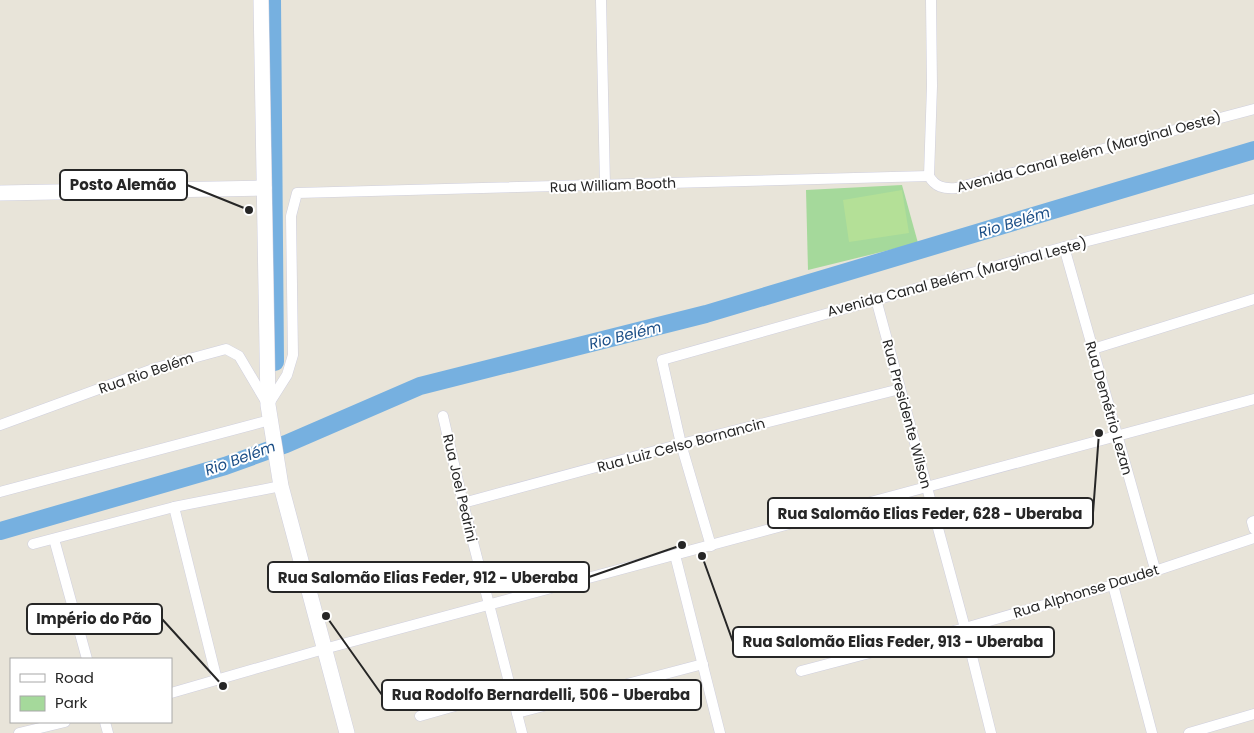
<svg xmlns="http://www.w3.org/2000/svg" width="1254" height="733" font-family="Poppins,sans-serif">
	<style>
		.park { fill: #a5d99b }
		.pitch { fill: #b4e097 }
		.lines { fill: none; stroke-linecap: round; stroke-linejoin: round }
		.river { stroke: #76b0e0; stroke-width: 18 }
		.street-casing { stroke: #cfcfde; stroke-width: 11 }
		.secondary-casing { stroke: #cfcfde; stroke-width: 16 }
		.street { stroke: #fff; stroke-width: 10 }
		.secondary { stroke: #fff; stroke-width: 15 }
		.labels { text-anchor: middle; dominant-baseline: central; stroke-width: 4; stroke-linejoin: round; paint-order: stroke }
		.street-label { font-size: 14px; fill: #262626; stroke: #fff }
		.water-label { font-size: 15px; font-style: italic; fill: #1b4e86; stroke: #fff }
		.leader { fill: none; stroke: #262626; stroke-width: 2 }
		.callout-dot { fill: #262626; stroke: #fff; stroke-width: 2 }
		.callout { fill: #fff; stroke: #262626; stroke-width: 2 }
		.callout-label { font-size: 15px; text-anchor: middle; font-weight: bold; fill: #262626 }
	</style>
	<rect width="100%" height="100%" fill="#e8e4d9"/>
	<path class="park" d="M902,185l16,58 -110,27 -2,-80z"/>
	<path class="pitch" d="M902,190l7,43 -60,9 -6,-42z"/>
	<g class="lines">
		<g class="river">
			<path d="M272,0l3,362"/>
			<path d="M0,531l225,-65 61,-22 134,-58 286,-72 548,-164"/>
		</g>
		<defs>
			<g id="street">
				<path d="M601,0l4,185"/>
				<path d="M929,176c6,11 15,13 27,12l298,-79"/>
				<path d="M929,176l3,-90 -1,-86"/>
				<path d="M1064,247l91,322"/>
				<path d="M876,299l89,329 26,105"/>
				<path d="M1093,349l161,-50"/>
				<path d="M443,416l20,87 59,230"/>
				<path d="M0,425l156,-57 70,-19 13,7 29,49 19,-30 6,-20 -2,-139 6,-23 632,-17"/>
				<path d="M0,492l270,-72"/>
				<path d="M463,503l218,-59 219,-55"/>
				<path d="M174,507l43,173"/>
				<path d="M1254,521l-2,1 2,7"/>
				<path d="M54,539l33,120"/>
				<path d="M33,544l141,-37 107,-21"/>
				<path d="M711,546l-30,-102 -19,-84 402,-113 190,-48"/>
				<path d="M675,555l45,178"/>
				<path d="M1113,585l39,148"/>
				<path d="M801,671l164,-43 148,-43 141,-47"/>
				<path d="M171,693l153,-44 930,-250"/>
				<path d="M517,713l186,-49"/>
				<path d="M420,716l91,-26"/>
				<path d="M105,722l3,11"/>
				<path d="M19,733l46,-11"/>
				<path d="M1189,733l65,-19"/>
			</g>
			<g id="secondary">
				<path d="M261,0l7,405 13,81 66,247"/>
				<path d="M0,193l264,-5"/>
			</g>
		</defs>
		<use href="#street" class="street-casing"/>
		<use href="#secondary" class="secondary-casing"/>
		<use href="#street" class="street"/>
		<use href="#secondary" class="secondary"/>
	</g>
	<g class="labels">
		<g class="street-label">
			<text transform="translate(1089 152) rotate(-15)">Avenida Canal Belém (Marginal Oeste)</text>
			<text transform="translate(613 185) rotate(-2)">Rua William Booth</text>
			<text transform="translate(957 277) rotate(-15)">Avenida Canal Belém (Marginal Leste)</text>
			<text transform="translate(146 373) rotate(-19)">Rua Rio Belém</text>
			<text transform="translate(1109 408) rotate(74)">Rua Demétrio Lezan</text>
			<text transform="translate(907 414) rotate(75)">Rua Presidente Wilson</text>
			<text transform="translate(681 445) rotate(-15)">Rua Luiz Celso Bornancin</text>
			<text transform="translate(460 488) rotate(77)">Rua Joel Pedrini</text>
			<text transform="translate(1086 591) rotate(-17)">Rua Alphonse Daudet</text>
		</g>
		<g class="water-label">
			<text transform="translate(1014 222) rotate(-17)">Rio Belém</text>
			<text transform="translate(625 335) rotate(-14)">Rio Belém</text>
			<text transform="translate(240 458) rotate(-20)">Rio Belém</text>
		</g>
	</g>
	<path class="leader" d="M249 210L187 185M1099 433L1093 513M682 545L589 577M223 686L162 619M702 556L733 642M326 616L382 695"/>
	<g class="callout-dot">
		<circle cx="249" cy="210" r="5"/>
		<circle cx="1099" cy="433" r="5"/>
		<circle cx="682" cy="545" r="5"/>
		<circle cx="223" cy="686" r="5"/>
		<circle cx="702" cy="556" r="5"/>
		<circle cx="326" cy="616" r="5"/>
	</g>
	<g class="callout">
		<rect x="60" y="170" width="127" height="30" rx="5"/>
		<rect x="768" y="498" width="325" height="30" rx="5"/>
		<rect x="268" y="562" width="321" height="30" rx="5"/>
		<rect x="27" y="604" width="135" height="30" rx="5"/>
		<rect x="733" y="627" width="321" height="30" rx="5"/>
		<rect x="382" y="680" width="319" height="30" rx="5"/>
	</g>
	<g class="callout-label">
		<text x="123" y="190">Posto Alemão</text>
		<text x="930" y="519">Rua Salomão Elias Feder, 628 - Uberaba</text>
		<text x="428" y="583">Rua Salomão Elias Feder, 912 - Uberaba</text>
		<text x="94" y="624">Império do Pão</text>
		<text x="893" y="647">Rua Salomão Elias Feder, 913 - Uberaba</text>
		<text x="541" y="700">Rua Rodolfo Bernardelli, 506 - Uberaba</text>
	</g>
	<rect x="10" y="658" width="162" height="65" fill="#ffffff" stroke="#a8a8a8"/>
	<rect x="20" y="674" width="25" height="8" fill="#ffffff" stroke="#a8a8a8"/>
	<text x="55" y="683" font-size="15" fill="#262626">Road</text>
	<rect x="20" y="696" width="25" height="15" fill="#a5d99b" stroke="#a8a8a8"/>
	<text x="55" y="708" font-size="15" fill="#262626">Park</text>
</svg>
